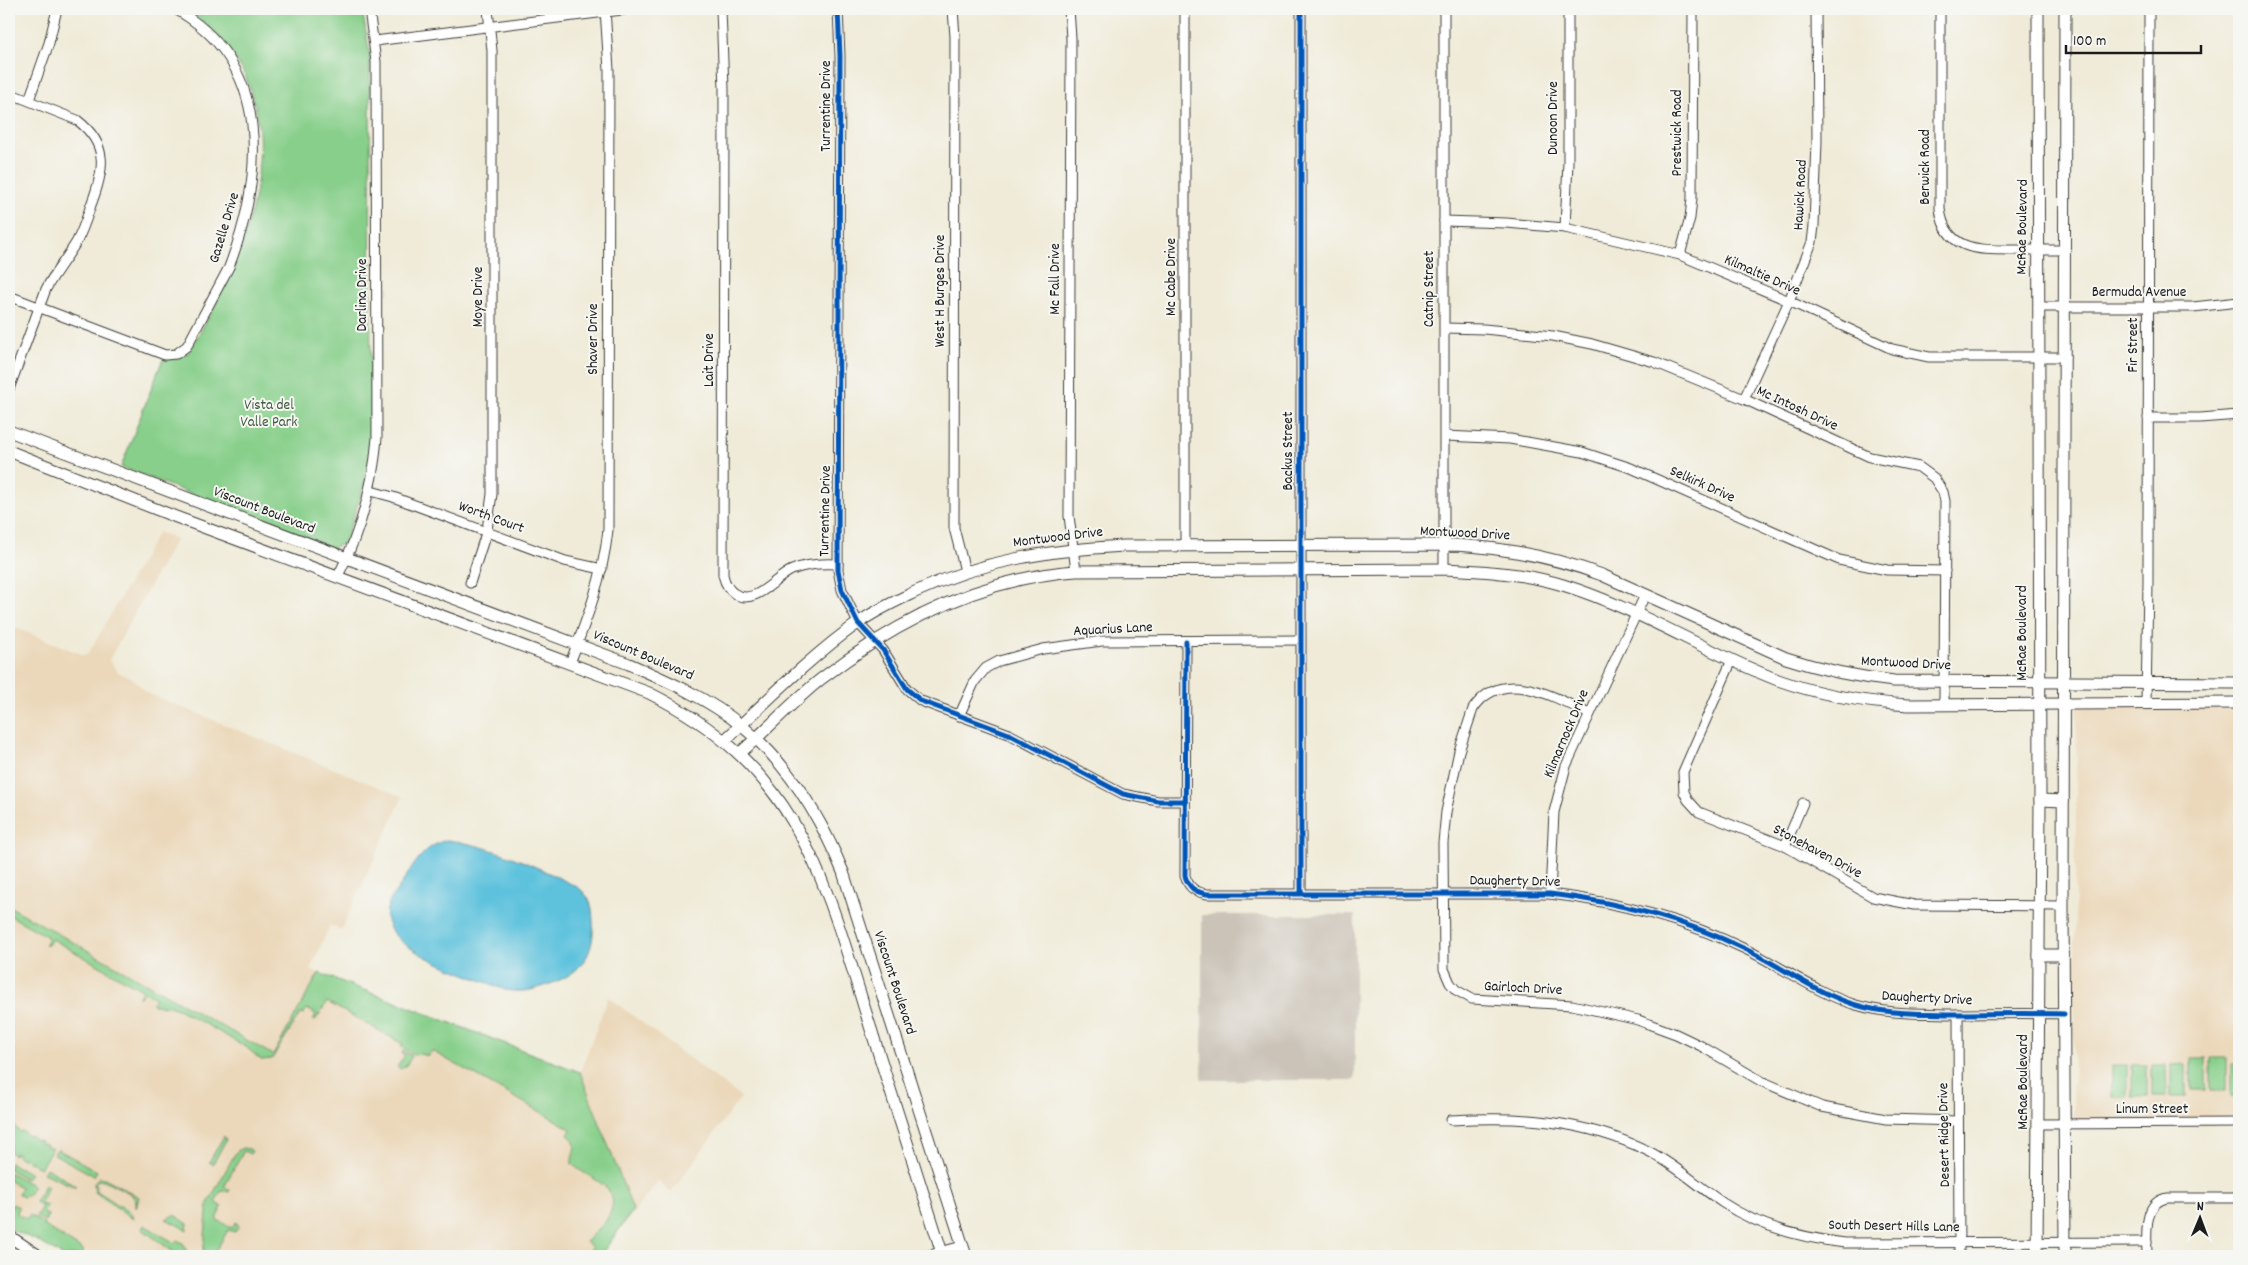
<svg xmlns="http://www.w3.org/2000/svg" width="2248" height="1265" font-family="Dekko,sans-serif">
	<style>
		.built { fill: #ebd8ba }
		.industrial { fill: #cbc3b8 }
		.green { fill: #87cf8a; stroke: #527653 }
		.water { fill: #5fc2dd; stroke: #3e6f7c }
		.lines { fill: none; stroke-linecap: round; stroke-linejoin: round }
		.minor-casing { stroke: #3c3b38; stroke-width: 11 }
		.major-casing { stroke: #3c3b38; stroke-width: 13 }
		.highway-casing { stroke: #3c3b38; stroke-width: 14 }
		.minor { stroke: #fff; stroke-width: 9 }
		.major { stroke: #fff; stroke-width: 11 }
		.highway { stroke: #fff; stroke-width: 12 }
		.cycleway-casing { stroke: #f6f6f2; stroke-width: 8 }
		.cycleway { stroke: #0057b8; stroke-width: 5 }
		.labels { text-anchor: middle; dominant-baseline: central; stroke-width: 4; stroke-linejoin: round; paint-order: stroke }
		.street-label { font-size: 15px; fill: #1c1c1c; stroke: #f6f6f2 }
		.park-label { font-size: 15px; fill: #415b42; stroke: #f6f6f2 }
	</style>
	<rect width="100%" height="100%" fill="#f6f6f2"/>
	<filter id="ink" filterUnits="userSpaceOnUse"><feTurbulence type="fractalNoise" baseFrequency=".02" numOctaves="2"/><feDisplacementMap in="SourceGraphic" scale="10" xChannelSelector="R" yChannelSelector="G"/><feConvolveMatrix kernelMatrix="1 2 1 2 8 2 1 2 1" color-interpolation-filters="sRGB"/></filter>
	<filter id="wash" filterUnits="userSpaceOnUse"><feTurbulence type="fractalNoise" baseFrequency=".0096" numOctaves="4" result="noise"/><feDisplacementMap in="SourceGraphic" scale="20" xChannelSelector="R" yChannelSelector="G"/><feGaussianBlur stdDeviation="1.12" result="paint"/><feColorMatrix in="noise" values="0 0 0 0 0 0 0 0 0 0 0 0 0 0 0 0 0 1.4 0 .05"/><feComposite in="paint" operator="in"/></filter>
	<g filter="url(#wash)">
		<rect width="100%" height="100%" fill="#f0ebd8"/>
		<g class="built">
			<path d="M158,532l18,7 -67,121 9,12 14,6 15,15 256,104 -62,133 -11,-5 -20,45 270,102 28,-75 133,100 -70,96 -13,-12 -58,75h-537l-27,-16 -27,-11v-604l74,30 5,-1z"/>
			<path d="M2077,704l162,5v414l-166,2z"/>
		</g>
		<rect class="industrial" x="1202" y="915" width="153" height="165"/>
		<g class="green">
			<path d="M187,9h175l8,46 1,383 -3,35 -23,70 -13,5 -211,-81 41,-106 25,-7c48,-76 97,-187 59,-276 -12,-28 -36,-51 -59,-69z"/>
			<path d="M9,906l264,149 46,-82 261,99 53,138 -33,46h-13l5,-9 -6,-5c5,-8 14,-13 19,-20 24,-36 -15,-41 -33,-58 -1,-13 9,-19 -4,-29l3,-6 -139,-78 -4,5 -7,-2 -7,1 -13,-8 2,-3 -76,-42 -12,19 -2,-1 3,-6 -9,-5 -4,5h-3l-28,45 -11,1 -15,-13 -66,-37 -11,-4 -16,-1 -1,-2 3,-5 -10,-6 -6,6 3,-8 -90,-51 -4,6 -3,-1 3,-7 -39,-22z"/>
			<path d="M403,1051l9,5 -7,11 -6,2 -2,-2 8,-12 -3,-1z"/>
			<rect x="2191" y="1058" width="15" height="32"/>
			<rect x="2211" y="1058" width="15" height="32"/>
			<path d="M2186,1064v33h-15v-32z"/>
			<rect x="2112" y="1065" width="15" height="32"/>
			<rect x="2132" y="1065" width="15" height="32"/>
			<path d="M2152,1065h14l1,32h-15z"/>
			<rect x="2231" y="1065" width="8" height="32"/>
			<path d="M10,1124l3,5 2,-2 5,5 2,-1 6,5 1,-1 4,2v2l8,2 -1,2 7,2v2l5,1 -12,21 -1,-3 -3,1 -6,-6 -1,2 -6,-6 -1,2 -5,-3 1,-2 -2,-1 -2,2 -4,-3z"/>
			<path d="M224,1136l2,4 -13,24 -4,-2z"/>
			<path d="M242,1148l8,1 2,3 -2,2 -6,-3 -20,35 6,4 -1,2 -7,-2 -7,12 7,5 -6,12 16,9 4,-6 3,4 -4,6 -7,-2 -15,26h-10l5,-53 28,-51z"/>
			<path d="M57,1149l40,22 -3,5 -40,-22z"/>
			<path d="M9,1162l21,11 -4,6 -17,-10z"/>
			<path d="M46,1168l29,17v2l-32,-14z"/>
			<path d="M9,1172l25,14 -6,9 -5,2 -5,-3 3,-7 -12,-6z"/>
			<path d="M99,1177l6,1 34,19 -3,11v-7l-5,-7 -27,-14 -9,1z"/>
			<path d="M94,1183l2,1 1,7 34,22 2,6 -38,-27z"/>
			<path d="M45,1185l3,2 -8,15 7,4 -4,7 5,2 -3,6 -9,-5 6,-10 -7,-4z"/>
			<path d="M12,1204l7,3 -2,7 10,5 2,-4 15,8 -1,2 41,26 -3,4 1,1h-19l-27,-16 -27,-11v-20z"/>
			<path d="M175,1215l13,9 -1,6 -21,-11z"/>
			<path d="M144,1225l31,18 2,-3 7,4 3,10 -6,2 -5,-2 -34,-25z"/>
		</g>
		<path class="water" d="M447,840c47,6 91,27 132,48 12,10 13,18 14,33 2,34 -12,52 -43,63 -16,6 -28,9 -45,6 -28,-13 -113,-37 -118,-70 -3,-14 7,-26 15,-37 13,-20 22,-37 45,-43z"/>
	</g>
	<g filter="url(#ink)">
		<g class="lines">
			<defs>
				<g id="minor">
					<path d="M721,9l3,80 -1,486c2,8 5,15 12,19 21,12 39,-16 57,-24 14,-6 30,-7 46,-6"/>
					<path d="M838,9l2,47 -2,514 4,20 16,33 25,27 24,39 14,12 88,33 114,60 35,7h27"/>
					<path d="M953,9l2,28 -1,491 11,43"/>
					<path d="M1069,9l2,29 -2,478 7,55"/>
					<path d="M1185,9v537"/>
					<path d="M1940,9v200c5,41 37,41 70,41 18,0 36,0 54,0"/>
					<path d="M375,41l255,-32"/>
					<path d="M9,93l68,27c33,25 27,51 14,85 -4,12 -8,25 -14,36 -10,17 -22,31 -31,48l-37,100"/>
					<path d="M29,100l20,-57 8,-34"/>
					<path d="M1444,221l62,2 59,5 115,27 109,46 103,48 37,8h136"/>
					<path d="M1565,228l3,-66v-153"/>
					<path d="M1680,255l10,-37 2,-20 1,-189"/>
					<path d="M9,296l156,59 11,-1 11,-8 42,-79c35,-92 44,-203 -54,-258"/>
					<path d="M2038,307h155l46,-5"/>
					<path d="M1445,328l39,1 69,7 39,8 62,18 90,37 126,58 49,10 15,11 9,14 2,9 -1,204"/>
					<path d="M1744,399l45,-98 23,-59 2,-16 3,-85 -1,-132"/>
					<path d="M2148,418h52l39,-3"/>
					<path d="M1445,436l65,3 72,13 49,16 208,92 48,10 58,1"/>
					<path d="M371,491l22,6 172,64 37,8"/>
					<path d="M1444,569v-560"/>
					<path d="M338,576c23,-45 35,-88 39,-138l-1,-376 -7,-53"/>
					<path d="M470,583l17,-53 5,-36v-443l-4,-42"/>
					<path d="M1186,642l-1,234c4,12 10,16 22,18h343c68,8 133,25 195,55 38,18 71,44 111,56 30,9 60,8 90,9 40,0 79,-1 118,0"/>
					<path d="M1732,660l-49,112 1,20 4,8 11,12 86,34 88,51 41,8 149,1"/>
					<path d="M570,663c17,-44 33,-86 38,-133l1,-460 -4,-61"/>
					<path d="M2146,703l2,-120 1,-574"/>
					<path d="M1589,714c-35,-18 -88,-48 -116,-5l-14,42 -13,61 -3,31 1,126 6,14 6,7 16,9 100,6 66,15 38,14 25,12 60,35 61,26 64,12 72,2"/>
					<path d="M959,716l16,-35 11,-13 13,-7 44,-12 59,-8 198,-1"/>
					<path d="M1785,846l18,-43"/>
					<path d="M1301,893v-884"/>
					<path d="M1550,894l4,-82 12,-46 79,-171"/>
					<path d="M1958,1014l1,242"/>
					<path d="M1451,1120c71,-4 133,0 197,31 28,14 50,35 75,52 36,24 80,35 122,40l302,-1"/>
					<path d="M2039,1124l200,-1"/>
					<path d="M926,1256l36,-10"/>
					<path d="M2147,1256c0,-19 -5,-55 21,-58h71"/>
				</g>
				<g id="major">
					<path d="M2065,9l-2,897 2,350"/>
					<path d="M9,431l620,233c39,17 80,35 113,62 46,38 79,92 101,146l123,384"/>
					<path d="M9,451l167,66 473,176c151,75 175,185 221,333 24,77 49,153 73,230"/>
					<path d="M725,740c43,-40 85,-83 133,-117 18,-13 38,-22 57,-31 69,-32 134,-42 209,-46l331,-1c51,3 99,12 147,30l184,83c36,12 71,19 108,23l345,2"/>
					<path d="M740,753c28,-24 52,-51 81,-74 74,-57 160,-101 255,-108l368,-2c40,2 80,4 119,16 75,23 142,67 215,95 42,15 85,22 130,25l331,-2"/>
					<path d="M2040,800l23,1"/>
					<path d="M2039,955h24"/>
					<path d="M9,1236l30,20"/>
					<path d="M2037,1256l3,-456 -2,-791"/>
				</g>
				<path id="highway" d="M9,1255l3,1"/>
			</defs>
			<use href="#minor" class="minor-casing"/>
			<use href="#major" class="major-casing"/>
			<use href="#highway" class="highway-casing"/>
			<use href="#minor" class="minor"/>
			<use href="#major" class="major"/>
			<use href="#highway" class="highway"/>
			<defs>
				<g id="cycleway">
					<path d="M838,9l2,47 -2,514 4,20 16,33 25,27 24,39 14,12 88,33 114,60 35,7h27"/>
					<path d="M1186,642l-1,234c4,12 10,16 22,18h343c68,8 133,25 195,55 38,18 71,44 111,56 30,9 60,8 90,9 40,0 79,-1 118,0"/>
					<path d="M1301,893v-884"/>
				</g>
			</defs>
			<use href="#cycleway" class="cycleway-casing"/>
			<use href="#cycleway" class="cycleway"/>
		</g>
	</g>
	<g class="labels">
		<g class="street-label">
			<text transform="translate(827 106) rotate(-90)">Turrentine Drive</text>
			<text transform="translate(1554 118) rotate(-90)">Dunoon Drive</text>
			<text transform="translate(1678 133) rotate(-90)">Prestwick Road</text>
			<text transform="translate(1926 167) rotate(-90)">Berwick Road</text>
			<text transform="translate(1801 195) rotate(-87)">Hawick Road</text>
			<text transform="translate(2023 227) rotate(-89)">McRae Boulevard</text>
			<text transform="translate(225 228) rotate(-73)">Gazelle Drive</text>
			<text transform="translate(1762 276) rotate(24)">Kilmaltie Drive</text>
			<text transform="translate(1172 277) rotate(-90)">Mc Cabe Drive</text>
			<text transform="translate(1056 279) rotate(-90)">Mc Fall Drive</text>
			<text transform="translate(1430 289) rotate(-90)">Catnip Street</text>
			<text transform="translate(941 291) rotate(-90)">West H Burges Drive</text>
			<text x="2139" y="293">Bermuda Avenue</text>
			<text transform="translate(363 295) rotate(-90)">Darlina Drive</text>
			<text transform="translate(479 297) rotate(-90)">Moye Drive</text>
			<text transform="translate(594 339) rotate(-90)">Shaver Drive</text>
			<text transform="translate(2134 345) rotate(-90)">Fir Street</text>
			<text transform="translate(710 360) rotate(-90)">Lait Drive</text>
			<text transform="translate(1797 409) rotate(25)">Mc Intosh Drive</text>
			<text transform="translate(1289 451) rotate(-90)">Backus Street</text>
			<text transform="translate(1702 485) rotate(24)">Selkirk Drive</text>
			<text transform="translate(264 511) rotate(21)">Viscount Boulevard</text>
			<text transform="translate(826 511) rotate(-89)">Turrentine Drive</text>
			<text transform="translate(491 518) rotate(20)">Worth Court</text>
			<text transform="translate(1465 534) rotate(3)">Montwood Drive</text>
			<text transform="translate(1058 538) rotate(-7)">Montwood Drive</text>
			<text transform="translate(1113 630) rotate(-3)">Aquarius Lane</text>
			<text transform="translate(2023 633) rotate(-90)">McRae Boulevard</text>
			<text transform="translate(643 656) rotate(23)">Viscount Boulevard</text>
			<text transform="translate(1906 664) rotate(3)">Montwood Drive</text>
			<text transform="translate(1567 734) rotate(-67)">Kilmarnock Drive</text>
			<text transform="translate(1817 852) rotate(28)">Stonehaven Drive</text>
			<text transform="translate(1515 882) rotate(1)">Daugherty Drive</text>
			<text transform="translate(894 983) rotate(72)">Viscount Boulevard</text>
			<text transform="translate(1523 989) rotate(3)">Gairloch Drive</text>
			<text transform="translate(1927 999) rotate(3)">Daugherty Drive</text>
			<text transform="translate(2024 1082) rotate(-90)">McRae Boulevard</text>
			<text x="2152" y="1110">Linum Street</text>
			<text transform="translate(1945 1135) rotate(-91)">Desert Ridge Drive</text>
			<text transform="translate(1894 1227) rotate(1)">South Desert Hills Lane</text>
		</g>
		<g class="park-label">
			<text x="269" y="406">Vista del<tspan x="269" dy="17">Valle Park</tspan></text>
		</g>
	</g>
	<rect width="2248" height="1265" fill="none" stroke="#f6f6f2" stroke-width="30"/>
	<g transform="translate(2200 1218) rotate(1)" stroke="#f6f6f2" stroke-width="4" paint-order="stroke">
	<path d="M0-4L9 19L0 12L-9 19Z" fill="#1c1c1c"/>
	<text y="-8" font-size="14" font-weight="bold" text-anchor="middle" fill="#1c1c1c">N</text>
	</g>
	<path d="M2066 45v8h135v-8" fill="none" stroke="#1c1c1c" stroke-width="2.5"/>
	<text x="2073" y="45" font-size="15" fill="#1c1c1c" stroke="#f6f6f2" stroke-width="4" paint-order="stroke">100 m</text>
</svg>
